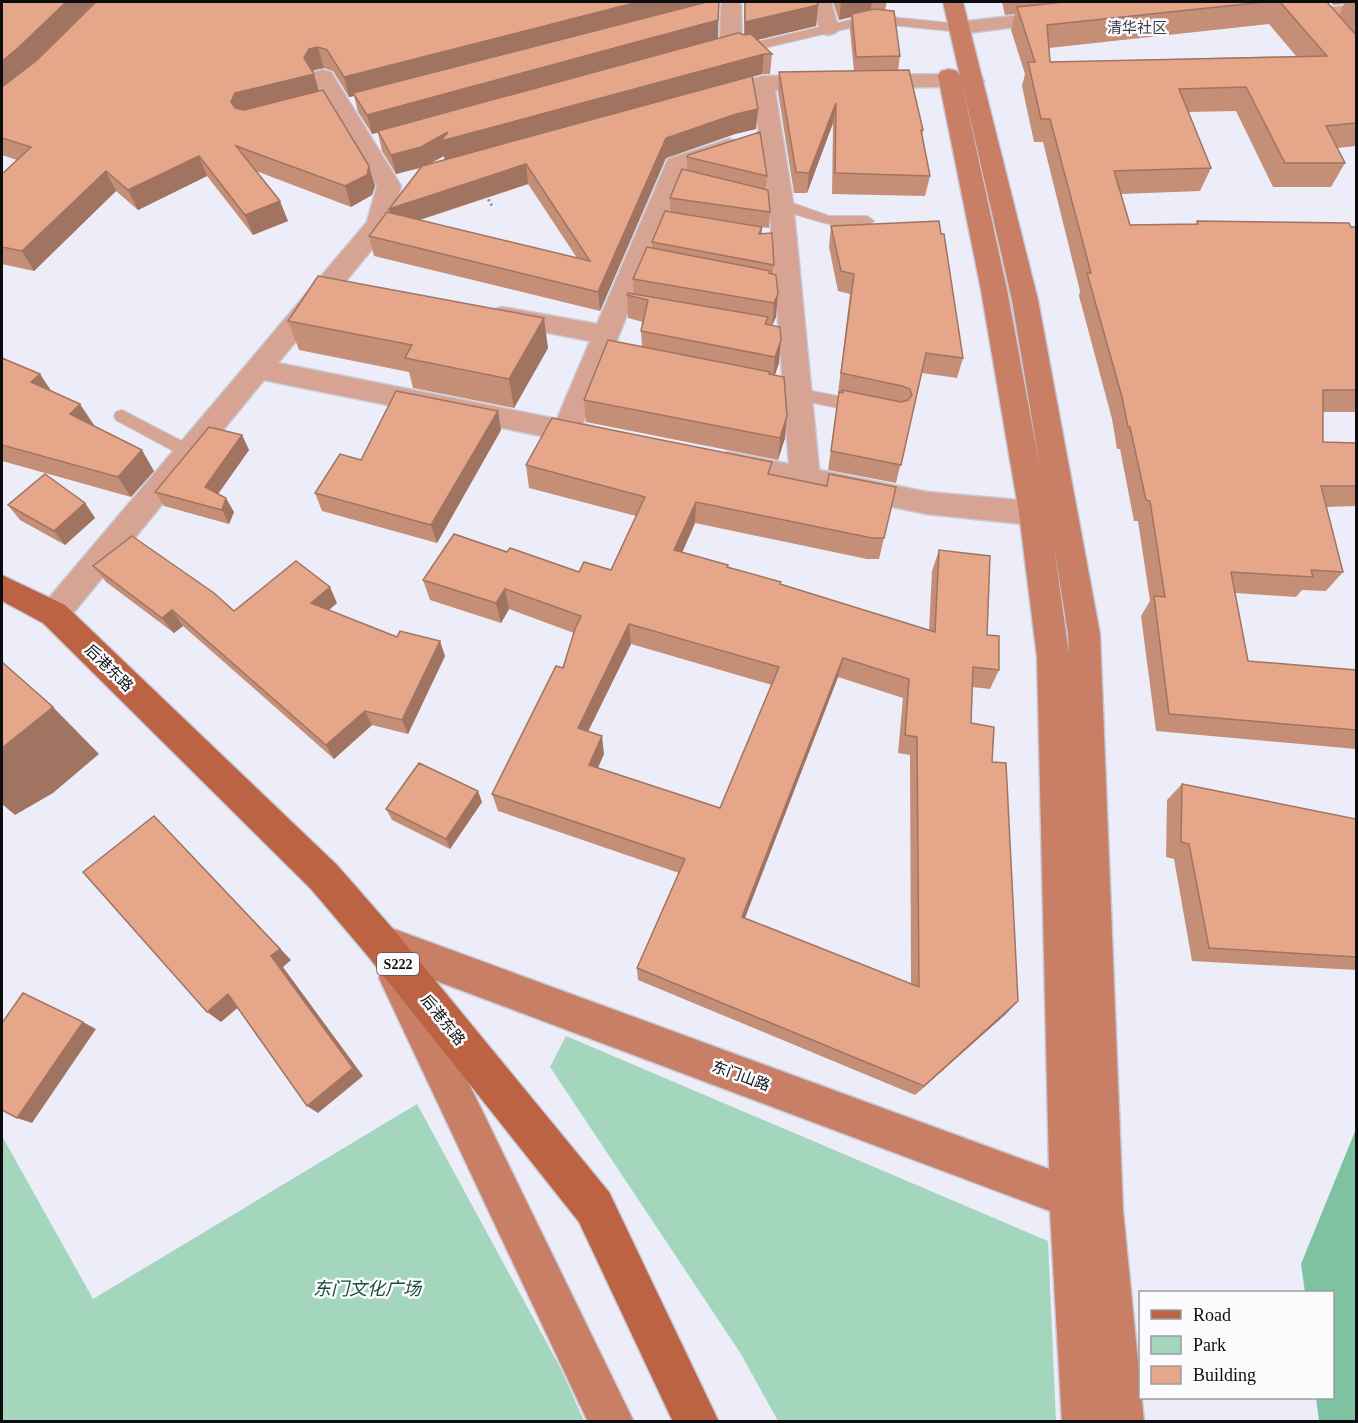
<svg xmlns="http://www.w3.org/2000/svg" width="1358" height="1423" font-family="'Times New Roman','Noto Sans SC',serif">
  <style>
    .green { fill: #a3d6bd }
    .forest { fill: #7dc2a1 }
    .lines { fill: none; stroke-linecap: round; stroke-linejoin: round }
    .lane-casing { stroke: #c8c9d4; stroke-width: 2 }
    .street-casing { stroke: #c8c9d4; stroke-width: 3 }
    .secondary-casing { stroke: #c8c9d4; stroke-width: 3 }
    .primary-casing { stroke: #c8c9d4; stroke-width: 3 }
    .path { stroke: #8a8b93; stroke-width: 3; stroke-dasharray: 2 3; stroke-linecap: butt }
    .lane { fill: #d7a493; fill-rule: evenodd }
    .street { fill: #d7a493; fill-rule: evenodd }
    .secondary { fill: #c87f66; fill-rule: evenodd }
    .primary { fill: #bc6344; fill-rule: evenodd }
    .wall { fill: #c58f77; fill-rule: evenodd }
    .shaded-wall { fill: #a07461 }
    .building { fill: #e5a68a; stroke: #a07461; stroke-width: 1.5; fill-rule: evenodd }
    .labels { text-anchor: middle; stroke-width: 5; stroke-linejoin: round; paint-order: stroke }
    .shield { fill: #fbfbfd; stroke: #545457; stroke-width: 1.5 }
    .shield-label { font-size: 14px; font-weight: bold; fill: #0c0d10 }
    .far-quarter-label { font-size: 15px; fill: #3c3d46; stroke: #fbfbfd }
    .street-label { font-size: 15px; fill: #0c0d10; stroke: #fbfbfd }
    .near-park-label { font-size: 18px; font-style: italic; fill: #184f39; stroke: #fbfbfd }
  </style>
  <rect width="100%" height="100%" fill="#ecedf9"/>
  <path class="green" d="M 566,1036 L 1048,1241 L 1056,1421 L 778,1421 L 741,1354 L 550,1067 Z
    M 417,1104 L 561,1369 L 584,1421 L 2,1421 L 2,1136 L 93,1299 Z"/>
  <path class="forest" d="M 1356,1129 L 1356,1421 L 1319,1421 L 1316,1398 L 1332,1398 L 1332,1292 L 1305,1292 L 1301,1264 Z"/>
  <g class="lines">
    <g class="lane-casing">
      <path id="lane" d="M 1356,5 L 1356,13 L 1318,16 L 1312,12 L 1318,8 Z
        M 871,15 L 960,24 L 966,28 L 960,32 L 871,23 L 743,53 L 732,48 L 738,44 L 743,45 Z
        M 770,195 L 829,216 L 867,216 L 874,221 C 858,240 786,211 765,203 L 763,200 L 765,197 Z
        M 786,386 L 863,401 L 869,403 L 871,407 L 869,411 L 863,413 L 780,396 L 778,392 L 780,388 Z
        M 122,410 L 195,448 L 197,452 L 195,456 L 189,458 L 183,456 L 116,420 L 114,416 L 116,412 Z"/>
    </g>
    <g class="street-casing">
      <path id="street" d="M 723,2 L 739,2 L 741,5 L 742,45 L 739,50 C 724,54 706,62 691,59 L 688,54 L 691,49 L 720,41 L 721,5 Z
        M 811,2 L 831,2 L 839,29 L 835,33 L 828,35 L 821,33 Z
        M 1056,11 L 1063,13 L 1066,17 L 1063,21 L 960,34 L 953,32 L 949,28 L 953,24 L 960,22 Z
        M 323,70 L 331,72 L 334,77 L 401,186 L 391,224 L 388,230 L 278,363 L 557,419 L 590,341 L 493,322 L 489,316 L 493,310 L 502,307 L 597,324 L 668,159 L 729,139 L 737,141 L 741,146 L 737,151 L 686,169 L 583,424 L 602,429 L 606,436 L 602,443 L 592,446 L 264,380 L 65,623 L 54,627 L 43,623 L 38,614 L 43,605 L 367,222 L 377,186 L 312,77 L 315,72 Z
        M 973,74 L 981,76 L 984,81 L 981,86 L 775,90 L 793,202 L 819,470 L 927,492 L 1063,504 L 1073,508 L 1078,516 L 1073,524 L 1063,528 L 927,514 L 718,471 L 714,463 L 718,455 L 728,452 L 789,464 L 769,202 L 753,92 L 711,104 L 703,102 L 700,97 L 703,92 L 763,76 Z"/>
    </g>
    <g class="secondary-casing">
      <path id="secondary" d="M 943,2 L 963,2 L 1038,300 L 1100,634 L 1123,1210 L 1144,1422 L 1062,1422 L 1050,1211 L 415,973 L 634,1422 L 588,1422 L 385,991 L 379,978 L 385,965 L 389,963 L 367,955 L 362,942 L 367,929 L 380,924 L 1049,1169 L 1037,657 L 1019,513 L 981,290 L 938,76 L 941,71 L 949,69 L 957,71 L 960,76 ZM 962,83 L 1012,300 L 1040,467 L 1007,290 ZM 1054,547 L 1068,634 L 1069,654 Z"/>
    </g>
    <g class="primary-casing">
      <path id="primary" d="M 2,575 L 65,605 L 337,865 L 393,929 L 609,1192 L 719,1422 L 673,1422 L 579,1222 L 367,955 L 311,889 L 43,623 L 2,601 Z"/>
    </g>
    <path class="path" d="M 486,195 L 492,206"/>
    <use href="#lane" class="lane"/>
    <use href="#street" class="street"/>
    <use href="#secondary" class="secondary"/>
    <use href="#primary" class="primary"/>
  </g>
  <path class="wall" d="M 2,2 L 95,2 L 35,62 L 90,9 L 718,38 L 744,35 L 744,2 L 818,5 L 816,26 L 757,40 L 772,54 L 770,74 L 762,74 L 752,77 L 756,129 L 735,134 L 666,158 L 600,311 L 374,256 L 369,236 L 390,213 L 389,209 L 421,168 L 396,174 L 382,151 L 378,133 L 372,134 L 358,112 L 354,96 L 349,97 L 333,71 L 324,68 L 314,70 L 313,73 L 319,91 L 375,186 L 372,195 L 351,207 L 256,171 L 288,221 L 253,235 L 207,176 L 138,210 L 116,191 L 34,271 L 2,264 L 2,174 L 17,160 L 2,155 ZM 444,156 L 445,160 L 429,164 ZM 528,184 L 577,258 L 420,220 Z
    M 833,2 L 887,2 L 885,10 L 900,56 L 898,71 L 923,130 L 922,136 L 930,176 L 925,196 L 832,194 L 833,123 L 807,193 L 794,193 L 778,92 L 779,72 L 854,71 L 850,30 L 851,17 L 839,20 Z
    M 1002,2 L 1327,2 L 1339,15 L 1344,4 L 1333,5 L 1331,2 L 1356,2 L 1356,146 L 1337,148 L 1345,163 L 1331,187 L 1273,187 L 1236,111 L 1188,112 L 1211,168 L 1200,191 L 1121,194 L 1130,225 L 1196,224 L 1197,221 L 1356,227 L 1356,412 L 1323,412 L 1323,442 L 1356,443 L 1356,506 L 1326,507 L 1343,572 L 1326,591 L 1302,590 L 1296,597 L 1235,593 L 1248,661 L 1356,670 L 1356,749 L 1156,731 L 1141,616 L 1150,601 L 1138,521 L 1134,521 L 1120,449 L 1117,449 L 1112,419 L 1079,296 L 1080,291 L 1043,142 L 1034,142 L 1022,86 L 1025,74 L 1011,30 L 1015,14 L 1005,15 ZM 1269,24 L 1296,56 L 1050,62 L 1049,48 Z
    M 687,157 L 767,176 L 766,189 L 770,212 L 769,228 L 762,227 L 762,234 L 774,265 L 773,274 L 776,317 L 772,325 L 779,363 L 775,375 L 785,438 L 778,460 L 586,422 L 584,400 L 642,347 L 641,331 L 643,322 L 628,318 L 627,295 L 634,294 L 633,279 L 652,248 L 652,242 L 670,212 L 670,198 L 687,170 Z
    M 831,226 L 963,358 L 957,378 L 922,373 L 896,483 L 828,470 L 839,393 L 838,393 L 850,294 L 838,291 L 829,247 Z
    M 288,321 L 548,348 L 514,408 L 413,388 L 409,372 L 299,350 Z
    M 2,358 L 40,374 L 50,391 L 93,425 L 154,471 L 131,497 L 2,461 Z
    M 498,411 L 501,430 L 437,543 L 322,511 L 315,493 L 361,460 Z
    M 242,435 L 249,450 L 218,494 L 234,512 L 229,524 L 164,506 L 155,492 Z
    M 526,465 L 771,474 L 827,486 L 829,474 L 884,538 L 879,559 L 867,559 L 695,523 L 682,553 L 781,585 L 929,630 L 932,571 L 939,550 L 987,635 L 999,670 L 990,689 L 972,687 L 971,723 L 992,762 L 1007,1013 L 915,1095 L 638,980 L 637,968 L 679,873 L 498,811 L 492,794 L 563,668 L 574,633 L 509,609 L 501,623 L 430,600 L 423,580 L 507,552 L 579,572 L 611,570 L 636,516 L 529,488 ZM 631,644 L 772,685 L 720,808 L 598,768 L 604,754 L 588,731 ZM 838,677 L 903,698 L 898,753 L 910,755 L 911,984 L 744,919 Z
    M 85,503 L 95,518 L 65,545 L 20,520 L 8,505 Z
    M 93,566 L 234,611 L 337,603 L 329,610 L 445,656 L 408,734 L 372,725 L 334,759 L 183,626 L 174,633 L 106,582 Z
    M 1182,784 L 1356,819 L 1356,970 L 1192,961 L 1174,859 L 1166,857 L 1167,800 Z
    M 482,802 L 450,849 L 392,820 L 386,809 Z"/>
  <path class="shaded-wall" d="M 66,2 L 95,2 L 28,68 L 2,90 L 2,61 Z
    M 638,2 L 716,2 L 353,93 L 354,96 L 349,97 L 344,77 Z
    M 719,2 L 718,39 L 372,134 L 367,115 Z
    M 841,2 L 872,2 L 870,13 L 852,14 L 851,17 L 839,20 Z
    M 818,5 L 816,26 L 744,43 L 745,22 Z
    M 318,47 L 324,68 L 314,70 L 312,75 L 314,74 L 320,95 L 238,122 L 231,102 L 235,93 L 304,58 L 309,49 Z
    M 764,54 L 762,74 L 445,161 L 444,156 L 425,166 L 396,174 L 391,155 L 448,132 Z
    M 836,103 L 833,123 L 807,193 L 809,173 Z
    M 758,109 L 756,129 L 735,134 L 666,158 L 600,311 L 598,292 L 666,138 L 736,114 Z
    M 199,156 L 207,176 L 138,210 L 128,190 Z
    M 526,164 L 528,184 L 394,228 L 389,209 Z
    M 369,166 L 375,186 L 372,195 L 351,207 L 345,186 Z
    M 106,171 L 116,191 L 34,271 L 22,251 Z
    M 280,201 L 288,221 L 253,235 L 245,215 Z
    M 778,294 L 776,317 L 772,326 L 774,303 Z
    M 544,318 L 548,348 L 514,408 L 509,379 Z
    M 781,340 L 779,363 L 773,380 L 775,357 Z
    M 40,374 L 54,395 L 31,382 Z
    M 80,404 L 94,425 L 83,434 L 70,414 Z
    M 498,411 L 501,430 L 437,543 L 431,525 Z
    M 787,416 L 785,438 L 778,460 L 780,438 Z
    M 242,435 L 249,450 L 213,501 L 205,487 Z
    M 142,450 L 154,471 L 131,497 L 118,477 Z
    M 226,498 L 234,512 L 229,524 L 222,510 Z
    M 696,502 L 695,523 L 674,571 L 674,550 Z
    M 85,503 L 95,518 L 65,545 L 54,531 Z
    M 330,587 L 337,603 L 319,618 L 311,603 Z
    M 505,589 L 509,609 L 501,623 L 496,603 Z
    M 172,610 L 183,626 L 174,633 L 162,618 Z
    M 629,624 L 631,644 L 581,746 L 578,728 Z
    M 440,641 L 445,656 L 408,734 L 402,720 Z
    M 843,658 L 838,677 L 740,931 L 742,917 Z
    M 53,707 L 99,754 L 53,793 L 15,815 L 2,804 L 2,748 Z
    M 365,711 L 372,725 L 334,759 L 326,745 Z
    M 602,736 L 604,754 L 591,782 L 589,765 Z
    M 478,791 L 482,802 L 450,849 L 446,839 Z
    M 154,816 L 291,960 L 283,967 L 363,1076 L 318,1113 L 307,1106 Z
    M 228,994 L 241,1005 L 221,1022 L 207,1012 Z
    M 1018,1001 L 1007,1013 L 915,1095 L 924,1086 Z
    M 83,1022 L 96,1029 L 32,1123 L 17,1118 Z"/>
  <path class="building" d="M 2,2 L 66,2 L 18,48 L 2,61 Z
    M 96,2 L 638,2 L 344,77 L 327,50 L 318,47 L 309,49 L 304,58 L 314,74 L 235,93 L 231,102 L 235,108 L 244,110 L 323,90 L 369,166 L 367,175 L 345,186 L 236,146 L 280,201 L 245,215 L 199,156 L 128,190 L 106,171 L 22,251 L 2,247 L 2,174 L 31,147 L 2,138 L 2,87 L 36,61 Z
    M 707,2 L 719,2 L 718,20 L 367,115 L 353,93 Z
    M 745,2 L 817,2 L 818,5 L 745,22 Z
    M 1064,2 L 1265,2 L 1047,25 L 1050,62 L 1327,56 L 1280,2 L 1327,2 L 1356,35 L 1356,123 L 1326,126 L 1345,163 L 1285,163 L 1246,87 L 1179,89 L 1211,168 L 1114,171 L 1130,225 L 1198,224 L 1197,221 L 1349,223 L 1351,227 L 1356,227 L 1356,390 L 1323,390 L 1323,442 L 1356,443 L 1356,486 L 1321,486 L 1343,572 L 1311,570 L 1313,577 L 1231,572 L 1248,661 L 1356,670 L 1356,730 L 1169,714 L 1154,596 L 1165,597 L 1150,501 L 1146,500 L 1130,427 L 1128,427 L 1122,397 L 1087,273 L 1091,273 L 1050,119 L 1041,119 L 1028,62 L 1035,62 L 1017,7 Z
    M 874,9 L 894,11 L 900,56 L 856,57 L 852,14 Z
    M 738,33 L 745,35 L 751,34 L 772,54 L 764,54 L 441,141 L 448,132 L 421,147 L 391,155 L 378,131 Z
    M 909,70 L 923,130 L 921,130 L 930,176 L 835,173 L 836,103 L 809,173 L 796,172 L 779,72 Z
    M 752,76 L 758,109 L 736,114 L 666,138 L 598,292 L 369,236 L 387,212 L 590,261 L 526,164 L 389,209 L 422,166 Z
    M 760,132 L 767,176 L 687,157 L 688,155 Z
    M 682,169 L 768,190 L 770,212 L 670,198 Z
    M 665,211 L 762,227 L 759,234 L 772,233 L 774,265 L 652,242 Z
    M 939,221 L 941,234 L 944,234 L 963,358 L 926,353 L 901,465 L 831,451 L 839,392 L 843,393 L 842,390 L 901,402 L 908,400 L 912,395 L 910,389 L 902,386 L 841,373 L 854,274 L 841,271 L 831,226 Z
    M 647,247 L 770,271 L 769,273 L 776,275 L 778,294 L 774,303 L 633,279 Z
    M 318,276 L 544,318 L 509,379 L 405,358 L 412,345 L 288,321 Z
    M 628,293 L 768,317 L 765,324 L 780,327 L 781,340 L 775,357 L 641,331 L 648,300 L 627,295 Z
    M 608,340 L 770,372 L 769,374 L 784,377 L 787,416 L 780,438 L 584,400 Z
    M 2,358 L 40,374 L 31,382 L 80,404 L 70,414 L 142,450 L 118,477 L 2,445 Z
    M 396,391 L 498,411 L 431,525 L 315,493 L 340,454 L 361,460 Z
    M 552,418 L 772,462 L 768,474 L 827,486 L 829,474 L 896,487 L 884,538 L 872,538 L 696,502 L 674,550 L 728,565 L 727,567 L 781,582 L 780,584 L 935,632 L 939,550 L 990,556 L 987,635 L 999,636 L 999,670 L 973,667 L 971,723 L 994,727 L 992,762 L 1006,763 L 1018,1001 L 924,1086 L 637,968 L 685,859 L 492,794 L 556,666 L 563,668 L 575,629 L 581,616 L 505,589 L 496,603 L 423,580 L 454,534 L 507,552 L 510,548 L 579,572 L 584,562 L 611,570 L 645,497 L 526,465 ZM 629,624 L 779,667 L 720,808 L 589,765 L 602,736 L 578,728 ZM 843,658 L 909,679 L 905,735 L 917,737 L 919,987 L 742,917 Z
    M 209,427 L 242,435 L 205,487 L 226,498 L 222,510 L 155,492 Z
    M 45,474 L 85,503 L 54,531 L 8,505 Z
    M 132,536 L 214,593 L 234,611 L 296,561 L 330,587 L 311,603 L 397,637 L 400,631 L 440,641 L 402,720 L 365,711 L 326,745 L 172,610 L 162,618 L 93,566 Z
    M 2,662 L 53,707 L 2,748 Z
    M 419,763 L 478,791 L 446,839 L 386,809 Z
    M 1182,784 L 1356,819 L 1356,957 L 1209,948 L 1189,844 L 1181,842 Z
    M 154,816 L 280,949 L 271,956 L 353,1068 L 307,1106 L 228,994 L 207,1012 L 83,872 Z
    M 23,993 L 83,1022 L 17,1118 L 2,1110 L 2,1023 Z"/>
  <g class="labels">
    <rect class="shield" x="377" y="953" width="42" height="22" rx="4.5"/>
    <g class="shield-label">
      <text x="398" y="969">S222</text>
    </g>
    <g class="far-quarter-label">
      <text x="1137" y="33">清华社区</text>
    </g>
    <g class="street-label">
      <text transform="translate(109 668) rotate(44)" y="5">后港东路</text>
      <text transform="translate(443 1020) rotate(51)" y="5">后港东路</text>
      <text transform="translate(741 1076) rotate(20)" y="5">东门山路</text>
    </g>
    <g class="near-park-label">
      <text x="367" y="1295">东门文化广场</text>
    </g>
  </g>
  <rect width="1358" height="1423" fill="none" stroke="#0c0d10" stroke-width="6"/>
  <rect x="1139" y="1291" width="195" height="108" fill="#fbfbfd" stroke="#9b9c9e" stroke-width="1.5"/>
  <rect x="1151" y="1310" width="30" height="9" fill="#bc6344" stroke="#9b9c9e" stroke-width="1.5"/>
  <text x="1193" y="1321" font-size="18" fill="#0c0d10">Road</text>
  <rect x="1151" y="1336" width="30" height="18" fill="#a3d6bd" stroke="#9b9c9e" stroke-width="1.5"/>
  <text x="1193" y="1351" font-size="18" fill="#0c0d10">Park</text>
  <rect x="1151" y="1366" width="30" height="18" fill="#e5a68a" stroke="#9b9c9e" stroke-width="1.5"/>
  <text x="1193" y="1381" font-size="18" fill="#0c0d10">Building</text>
</svg>
